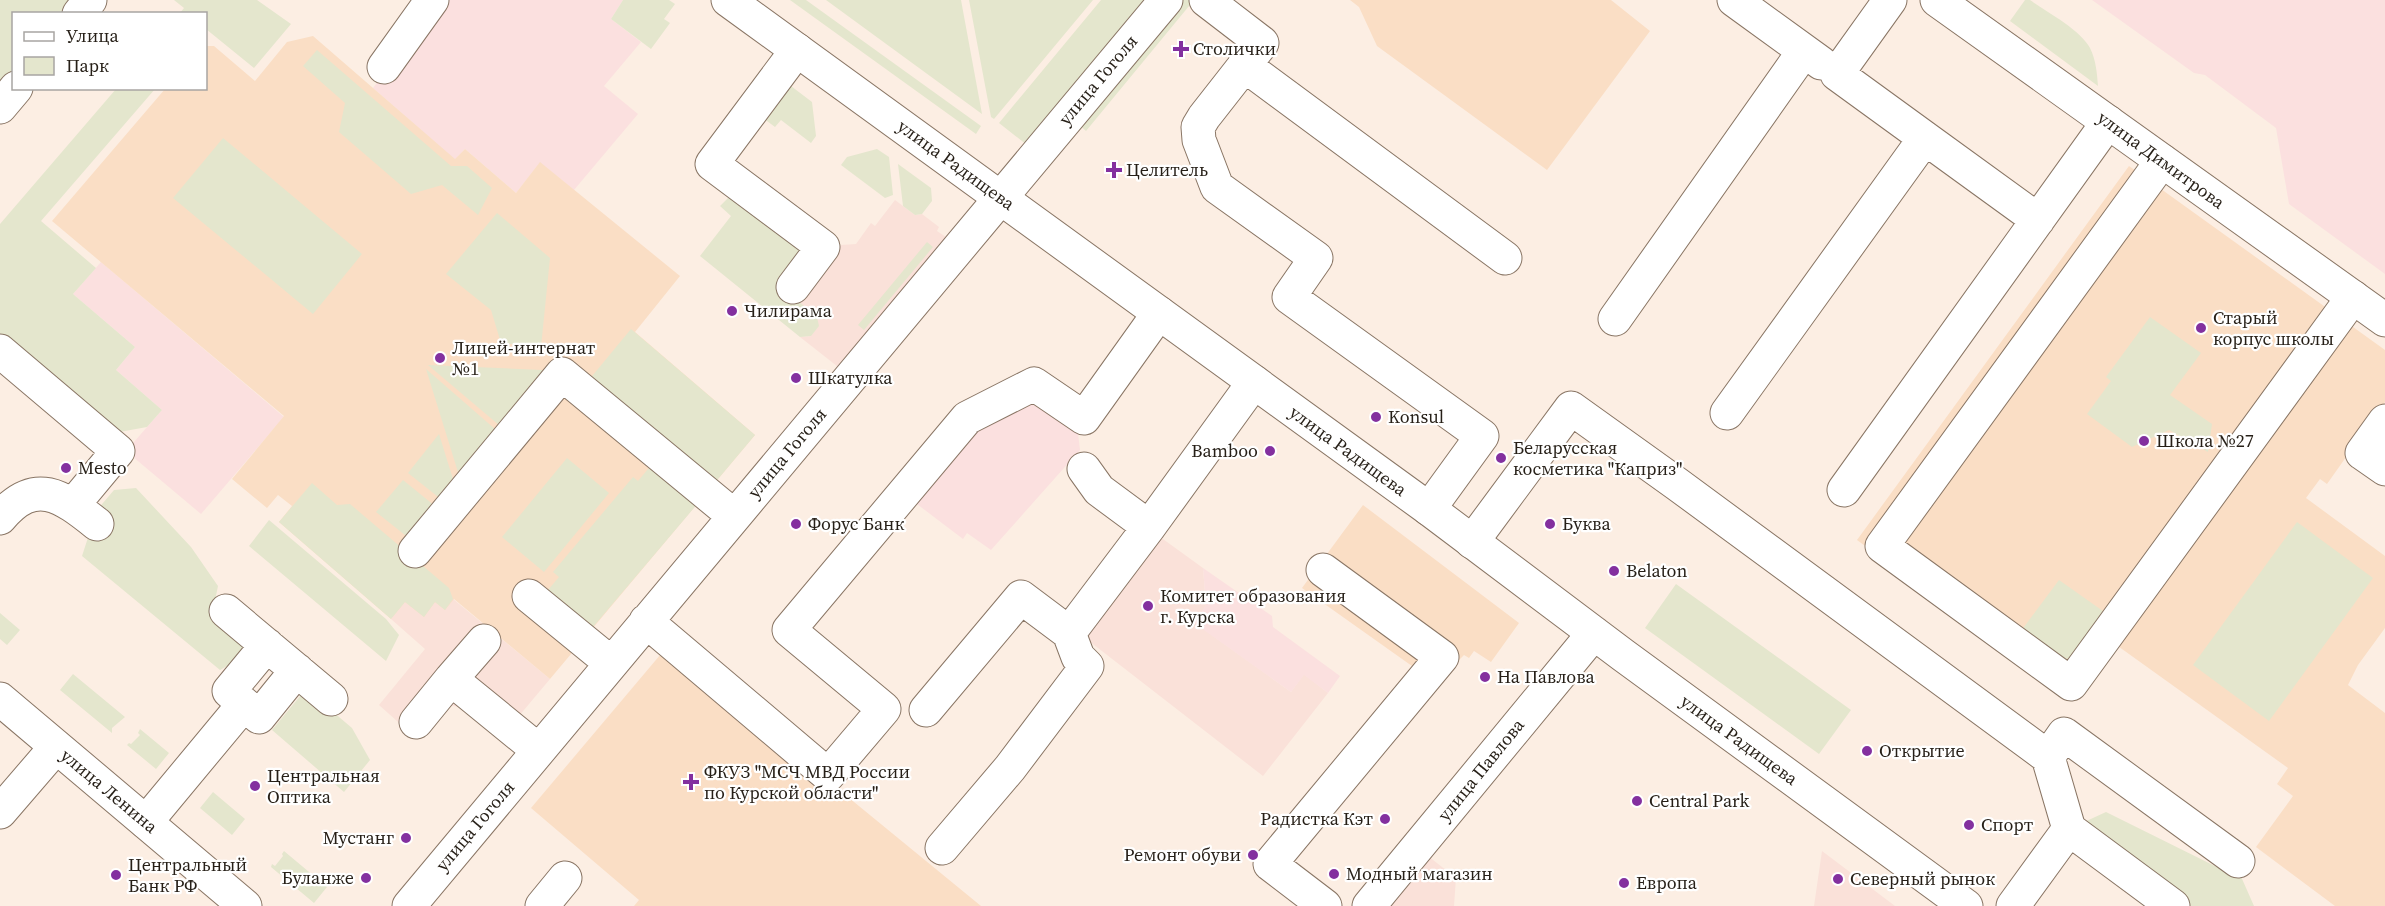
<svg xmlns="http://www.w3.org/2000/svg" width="2385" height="906" font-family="'Source Serif 4',serif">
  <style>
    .commercial { fill: #fae1d9 }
    .industrial { fill: #fbe0df }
    .built { fill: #fadec5 }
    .green { fill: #e4e6cd }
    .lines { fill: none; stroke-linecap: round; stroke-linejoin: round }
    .minor-casing { stroke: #897564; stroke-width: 35 }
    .major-casing { stroke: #897564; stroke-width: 35 }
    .minor { stroke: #fff; stroke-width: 33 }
    .major { stroke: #fff; stroke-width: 33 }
    .poi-dot { fill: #83309f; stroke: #fff; stroke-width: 2 }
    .labels { text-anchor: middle; stroke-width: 4.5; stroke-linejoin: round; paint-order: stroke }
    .poi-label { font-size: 18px; fill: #261f17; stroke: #fff; text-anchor: start }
    .street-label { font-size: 18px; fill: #261f17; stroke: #fff }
  </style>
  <rect width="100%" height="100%" fill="#fceee3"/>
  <path class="commercial" d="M 895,200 L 915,215 L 922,214 L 939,227 L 937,231 L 949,239 L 842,370 L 800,337 L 811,336 L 797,300 L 841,245 L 856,244 L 871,223 L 875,226 Z
    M 1156,534 L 1203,568 L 1206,605 L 1195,623 L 1291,692 L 1304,674 L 1328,693 L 1263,776 L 1080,634 Z
    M 453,599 L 550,679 L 503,735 L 471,708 L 444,705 L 416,738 L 379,705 L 425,649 L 391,619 L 405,601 L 436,602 Z
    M 1822,851 L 1895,906 L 1814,906 Z
    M 1428,856 L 1456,878 L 1454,906 L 1387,906 Z"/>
  <path class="industrial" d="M 438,0 L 623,0 L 611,19 L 641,42 L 604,86 L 638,114 L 574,190 L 540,163 L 516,193 L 465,149 L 455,160 L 373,88 Z
    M 2092,0 L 2385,0 L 2385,274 L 2289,204 L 2276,128 L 2205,75 L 2194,73 Z
    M 101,262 L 284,417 L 201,514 L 126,451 L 162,410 L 116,370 L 135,347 L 73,294 Z
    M 1034,396 L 1077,425 L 1080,450 L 991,550 L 967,533 L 963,539 L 909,498 L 974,425 Z
    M 1203,568 L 1272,616 L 1273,627 L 1340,676 L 1328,693 L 1304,675 L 1291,692 L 1194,623 L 1206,605 Z"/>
  <path class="built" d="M 1350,0 L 1611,0 L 1650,31 L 1547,170 L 1377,46 L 1359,7 Z
    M 313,36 L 455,159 L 465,149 L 516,193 L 540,162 L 680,276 L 635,332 L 755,435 L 550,679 L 454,599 L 445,610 L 435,602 L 424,617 L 405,602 L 391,619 L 279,522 L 292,506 L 278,495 L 267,508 L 232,479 L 284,416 L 52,221 L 165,89 L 206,88 L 206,46 L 214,46 L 255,81 L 287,42 Z
    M 2129,166 L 2385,350 L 2385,402 L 2327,484 L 2320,479 L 2306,498 L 2385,556 L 2385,628 L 2358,665 L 2348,685 L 2385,713 L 2385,906 L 2335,906 L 2256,847 L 2293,796 L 2277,784 L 2288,768 L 2115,644 L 2074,699 L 1857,540 Z
    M 1363,505 L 1519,623 L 1491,662 L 1474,651 L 1469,658 L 1464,655 L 1459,660 L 1440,647 L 1419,671 L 1302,588 Z
    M 666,648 L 981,906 L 634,906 L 639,900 L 531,808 Z"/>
  <path class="green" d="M 0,0 L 78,0 L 67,13 L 14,14 L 13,79 L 0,96 Z
    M 174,0 L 257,0 L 291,24 L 254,68 L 206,29 L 206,14 L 180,13 L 184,8 Z
    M 623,0 L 669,0 L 675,4 L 664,19 L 670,23 L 651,49 L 611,19 Z
    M 790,0 L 806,0 L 981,126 L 976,134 Z
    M 826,0 L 961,0 L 982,114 Z
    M 969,0 L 1093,0 L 994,119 L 991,117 Z
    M 1101,0 L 1149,0 L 1027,145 L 999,123 Z
    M 1178,0 L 1194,0 L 1086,131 L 1077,123 Z
    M 2025,0 L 2030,0 C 2047,12 2081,30 2090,48 C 2096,60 2097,73 2098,86 L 2010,21 Z
    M 317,50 L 451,166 L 467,166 L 492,188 L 478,215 L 442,185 L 411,194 L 339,132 L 345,103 L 303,66 Z
    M 787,83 L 812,102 L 816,136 L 811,143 L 781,120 L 775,127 L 763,118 Z
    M 116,89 L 155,89 L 41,221 L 96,268 L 73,294 L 135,347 L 116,370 L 162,410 L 147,427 L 114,433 L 0,336 L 0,224 Z
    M 223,138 L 362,254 L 313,314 L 173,198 Z
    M 877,149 L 889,157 L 893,195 L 885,198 L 841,165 L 847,157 Z
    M 898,164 L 931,188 L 932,201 L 922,214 L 915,215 L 903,206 Z
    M 732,194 L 801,246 L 798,258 L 778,284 L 817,317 L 819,326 L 811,336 L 800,337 L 700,256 L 731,216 L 720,206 Z
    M 497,213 L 550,258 L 541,347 L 501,343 L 491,310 L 446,274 Z
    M 927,242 L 933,247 L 864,330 L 858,325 Z
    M 2150,317 L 2201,353 L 2170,395 L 2212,424 L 2208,452 L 2169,430 L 2132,447 L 2087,414 L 2111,381 L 2106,377 Z
    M 631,329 L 755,435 L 713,485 L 588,381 Z
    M 428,365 L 542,370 L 551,377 L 506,431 Z
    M 426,369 L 503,436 L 462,485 Z
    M 439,434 L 457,492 L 447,504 L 408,473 Z
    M 567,458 L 609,493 L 544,572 L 502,537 Z
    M 653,463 L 699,502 L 587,634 L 542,597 L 559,577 L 553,572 L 633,477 L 638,481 Z
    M 403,480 L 441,511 L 415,543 L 376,512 Z
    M 312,483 L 337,505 L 350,504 L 449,588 L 453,599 L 445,610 L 435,602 L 424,617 L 405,602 L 391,619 L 279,522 Z
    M 136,488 L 191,547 L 218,586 L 213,610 L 247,639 L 239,659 L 220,670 L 82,556 L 97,510 L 114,490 Z
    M 269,520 L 386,619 L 399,635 L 386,661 L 249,546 Z
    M 2297,522 L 2373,578 L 2269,721 L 2193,665 Z
    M 2059,580 L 2110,616 L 2076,657 L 2065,659 L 2018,635 Z
    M 1676,584 L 1851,710 L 1819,754 L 1645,628 Z
    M 0,613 L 20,630 L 7,645 L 0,639 Z
    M 73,674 L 125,717 L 112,728 L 112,733 L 60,690 Z
    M 306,689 L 352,728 L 370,760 L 344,792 L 272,730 Z
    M 140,729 L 169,753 L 156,769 L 127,745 L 129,743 L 131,744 L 140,735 L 138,733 Z
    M 213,792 L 245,819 L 232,835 L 200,808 Z
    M 2106,812 L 2235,876 L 2239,872 L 2254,906 L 2173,906 L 2069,829 Z
    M 284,851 L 327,887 L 314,903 L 271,867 L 272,864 L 275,866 L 283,856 L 282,854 Z"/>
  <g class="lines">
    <g class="minor-casing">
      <path id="minor" d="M 1206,0 L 1262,43 L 1204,117 L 1198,127 L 1199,140 L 1217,187 L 1316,258 L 1289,297 L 1482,436 L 1429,509
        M 1734,0 L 1821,63
        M 79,14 L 90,0
        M 1244,65 L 1505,258
        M 384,67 L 432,0
        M 0,107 L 16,88
        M 1925,138 L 2038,220
        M 2162,161 L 1882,546 L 2071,684 L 2353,297
        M 793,287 L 823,247 L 712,164 L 797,50
        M 1615,319 L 1804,51
        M 0,351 L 118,451 L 73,505
        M 1727,413 L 1925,138 L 1837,74 L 1890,0
        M 2385,421 L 2362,453 L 2385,469
        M 1084,469 L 1099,490 L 1149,527
        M 1844,490 L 2108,122
        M 0,518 C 35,476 62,496 97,524
        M 1472,542 L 1571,408 L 1677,484 L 2048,757 L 2069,829
        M 415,551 L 562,374 L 734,516
        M 1323,570 L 1442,657 L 1270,864 L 1325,906
        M 529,596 L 611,663
        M 226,611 L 331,699
        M 646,621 L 828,775 L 884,709 L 789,630 L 967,418 L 1034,384 L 1084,418 L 1159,313
        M 484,641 L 451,679 L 538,750
        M 267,645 L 229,691 L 259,717 L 297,670
        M 926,710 L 1021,597 L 1069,633
        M 416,722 L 451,679
        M 2048,757 L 2064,734 L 2238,861
        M 0,812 L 56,747
        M 146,822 L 244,704
        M 942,848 L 1010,768 L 1087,666 L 1078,657 L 1069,633 L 1149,527 L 1254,382
        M 409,906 L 1166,0
        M 542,906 L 565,878
        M 2013,906 L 2069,829 L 2173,906"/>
    </g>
    <g class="major-casing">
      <path id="major" d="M 728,0 L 1429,509 L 1623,655 L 1966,906
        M 1937,0 L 2385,320
        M 0,699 L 245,906
        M 1369,906 L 1594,633"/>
    </g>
    <use href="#minor" class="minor"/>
    <use href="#major" class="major"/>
  </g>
  <g class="poi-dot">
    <path d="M1178 40h6v6h6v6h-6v6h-6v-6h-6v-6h6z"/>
    <path d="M1111 161h6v6h6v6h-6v6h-6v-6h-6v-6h6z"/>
    <circle cx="732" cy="311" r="6"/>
    <circle cx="2201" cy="328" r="6"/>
    <circle cx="440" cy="358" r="6"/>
    <circle cx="796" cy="378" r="6"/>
    <circle cx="1376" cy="417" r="6"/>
    <circle cx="2144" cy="441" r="6"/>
    <circle cx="1270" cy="451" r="6"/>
    <circle cx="1501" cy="458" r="6"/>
    <circle cx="66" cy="468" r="6"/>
    <circle cx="796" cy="524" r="6"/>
    <circle cx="1550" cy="524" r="6"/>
    <circle cx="1614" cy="571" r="6"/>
    <circle cx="1148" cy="606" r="6"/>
    <circle cx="1485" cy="677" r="6"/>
    <circle cx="1867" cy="751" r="6"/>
    <path d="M688 773h6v6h6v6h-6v6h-6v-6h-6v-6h6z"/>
    <circle cx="255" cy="786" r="6"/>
    <circle cx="1637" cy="801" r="6"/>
    <circle cx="1385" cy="819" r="6"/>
    <circle cx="1969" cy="825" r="6"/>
    <circle cx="406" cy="838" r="6"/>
    <circle cx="1253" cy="855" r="6"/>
    <circle cx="1334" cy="874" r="6"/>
    <circle cx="116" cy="875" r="6"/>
    <circle cx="366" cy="878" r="6"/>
    <circle cx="1838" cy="879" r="6"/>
    <circle cx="1624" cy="883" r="6"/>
  </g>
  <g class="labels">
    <g class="poi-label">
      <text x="1193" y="55">Столички</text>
      <text x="1126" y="176">Целитель</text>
      <text x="744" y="317">Чилирама</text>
      <text x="2213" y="324">Старый<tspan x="2213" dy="21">корпус школы</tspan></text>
      <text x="452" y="354">Лицей-интернат<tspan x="452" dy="21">№1</tspan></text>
      <text x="808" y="384">Шкатулка</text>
      <text x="1388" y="423">Konsul</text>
      <text x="2156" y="447">Школа №27</text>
      <text x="1513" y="454">Беларусская<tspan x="1513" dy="21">косметика "Каприз"</tspan></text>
      <text x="1258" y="457" text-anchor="end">Bamboo</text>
      <text x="78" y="474">Mesto</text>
      <text x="808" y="530">Форус Банк</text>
      <text x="1562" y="530">Буква</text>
      <text x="1626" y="577">Belaton</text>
      <text x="1160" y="602">Комитет образования<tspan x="1160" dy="21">г. Курска</tspan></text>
      <text x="1497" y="683">На Павлова</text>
      <text x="1879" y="757">Открытие</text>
      <text x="704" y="778">ФКУЗ "МСЧ МВД России<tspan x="704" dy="21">по Курской области"</tspan></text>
      <text x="267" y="782">Центральная<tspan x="267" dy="21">Оптика</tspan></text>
      <text x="1649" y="807">Central Park</text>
      <text x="1373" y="825" text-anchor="end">Радистка Кэт</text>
      <text x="1981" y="831">Спорт</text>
      <text x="394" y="844" text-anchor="end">Мустанг</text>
      <text x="1241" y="861" text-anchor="end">Ремонт обуви</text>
      <text x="128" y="871">Центральный<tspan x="128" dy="21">Банк РФ</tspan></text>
      <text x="1346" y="880">Модный магазин</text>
      <text x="354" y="884" text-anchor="end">Буланже</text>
      <text x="1850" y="885">Северный рынок</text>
      <text x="1636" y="889">Европа</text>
    </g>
    <g class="street-label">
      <text transform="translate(1098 80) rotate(-50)" y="6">улица Гоголя</text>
      <text transform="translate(2161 160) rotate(36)" y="6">улица Димитрова</text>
      <text transform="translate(956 165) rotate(36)" y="6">улица Радищева</text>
      <text transform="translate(1348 451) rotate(36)" y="6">улица Радищева</text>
      <text transform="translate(787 453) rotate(-50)" y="6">улица Гоголя</text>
      <text transform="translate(1739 740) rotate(36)" y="6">улица Радищева</text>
      <text transform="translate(1481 770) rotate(-51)" y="6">улица Павлова</text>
      <text transform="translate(109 791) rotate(40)" y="6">улица Ленина</text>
      <text transform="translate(475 826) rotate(-50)" y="6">улица Гоголя</text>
    </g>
  </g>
  <rect x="12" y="12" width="195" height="78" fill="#ffffff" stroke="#a8a5a2" stroke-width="1.5"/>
  <rect x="24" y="32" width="30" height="9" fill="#ffffff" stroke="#a8a5a2" stroke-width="1.5"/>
  <text x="66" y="42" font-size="18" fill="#261f17">Улица</text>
  <rect x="24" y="57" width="30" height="18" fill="#e4e6cd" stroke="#a8a5a2" stroke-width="1.5"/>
  <text x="66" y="72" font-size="18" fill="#261f17">Парк</text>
</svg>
